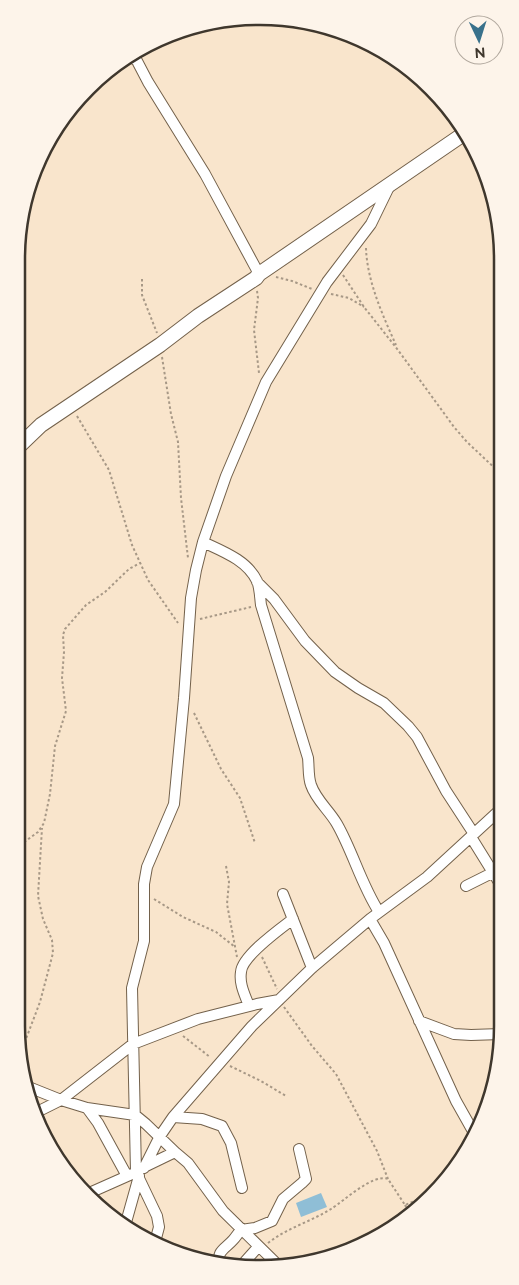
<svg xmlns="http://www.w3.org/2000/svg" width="519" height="1285" font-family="Raleway,sans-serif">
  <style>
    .building { fill: #8fbed6 }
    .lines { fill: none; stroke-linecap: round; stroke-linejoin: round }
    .street-casing { stroke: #73614b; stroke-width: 12 }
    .secondary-casing { stroke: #73614b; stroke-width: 16 }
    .path { stroke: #a79886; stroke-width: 2; stroke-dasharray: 2.5 2.5; stroke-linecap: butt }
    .street { stroke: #fff; stroke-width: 10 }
    .secondary { stroke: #fff; stroke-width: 14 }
    .rim { fill: none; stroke: #3f372d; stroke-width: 2.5 }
  </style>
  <rect width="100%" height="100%" fill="#f9e5cc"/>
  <path class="building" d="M 321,1193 L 327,1207 L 301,1217 L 296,1203 Z"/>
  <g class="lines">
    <g class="street-casing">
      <path id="street" d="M 132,57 L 137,61 L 148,82 L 205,174 L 259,274
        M 203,542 C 222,551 247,560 257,581 C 260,588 260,598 261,605 L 308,758 C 309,767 308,777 311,785 C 316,800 329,810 337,824 C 353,852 361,884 379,912
        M 257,582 L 274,599 L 305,641 L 335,672 L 358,688 L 384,703 L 408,726 L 417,737 L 446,791 L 474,834
        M 471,837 L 502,887
        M 466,886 L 494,872
        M 283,894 L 312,968
        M 370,919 L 384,943 L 456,1101 L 474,1133
        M 249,1006 C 245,995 239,984 241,972 C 242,956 280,929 293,919
        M 419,1021 L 454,1034 L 471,1035 L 501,1034
        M 26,1086 L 61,1100 L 87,1108 L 98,1123 L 127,1176
        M 87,1108 L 135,1115 L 146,1124 L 175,1152 L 188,1163 L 223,1211 L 278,1265
        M 35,1113 L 61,1100 L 133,1044 L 198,1019 L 257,1004 L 279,1000
        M 173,1117 L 202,1119 L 222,1126 L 231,1143 L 242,1188
        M 144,1167 L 175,1152
        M 144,1168 L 160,1136 L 173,1117 L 252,1026 L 312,968 L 370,919 L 427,877 L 502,808
        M 87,1194 L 132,1174
        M 125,1226 L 139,1176
        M 155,1242 L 159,1227 L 157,1216 L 136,1172 L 132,988 L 144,941 L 144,884 L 147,867 L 174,804 L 184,698 L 191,598 L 196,570 L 203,542 L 226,476 L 266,382 L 327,282 L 371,224 L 389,187
        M 220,1264 C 216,1251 225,1249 233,1240 C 236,1237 238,1233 241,1230 L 255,1228 L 272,1221 L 283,1199 L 302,1183 L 306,1179 L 299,1149
        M 241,1266 L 258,1247"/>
    </g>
    <g class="secondary-casing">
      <path id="secondary" d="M 16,449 L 41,425 L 160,345 L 198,316 L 256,278 L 259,274 L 465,133"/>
    </g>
    <path class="path" d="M 366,248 C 367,281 383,316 396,345
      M 343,275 L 364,307 L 398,350 L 454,427 L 467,442 L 501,474
      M 276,277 L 292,281 L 312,289
      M 142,279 L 142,295 L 157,333
      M 257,291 L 258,298 L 254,330 L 259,373
      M 331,294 L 349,298 L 364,307
      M 162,357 L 171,414 L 178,442 L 181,498 L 188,558
      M 77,416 L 109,470 L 132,545 L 148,580 L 178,623
      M 200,619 L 251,607
      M 194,713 L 221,769 L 240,798 L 255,843
      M 16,848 L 38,832 L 44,823 L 50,794 L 55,746 L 66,711 L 62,678 L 64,652 L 63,635 L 65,629 L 86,605 L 105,592 L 129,569 L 140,563
      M 226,866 L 229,882 L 227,904 L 237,957
      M 154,899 L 183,917 L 216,932 L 235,947
      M 262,957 L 277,989
      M 284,1007 L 312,1046 L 336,1074 L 377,1151 L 388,1179
      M 183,1036 L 210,1057
      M 21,1052 L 40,1002 L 53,953 L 52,940 L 43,919 L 38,896 L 42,828
      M 230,1066 L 261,1081 L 286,1096
      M 405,1205 L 409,1212
      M 268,1243 C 287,1228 310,1222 331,1209 C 344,1201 373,1173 388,1179 L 405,1205 L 428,1195"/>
    <use href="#street" class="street"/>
    <use href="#secondary" class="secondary"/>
  </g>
  <path d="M0 0H519V1285H0ZM259 25H260A234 234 0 0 1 494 259V1026A234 234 0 0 1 260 1260H259A234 234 0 0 1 25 1026V259A234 234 0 0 1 259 25Z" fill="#fdf4ea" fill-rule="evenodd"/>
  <path class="rim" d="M259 25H260A234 234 0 0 1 494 259V1026A234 234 0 0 1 260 1260H259A234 234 0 0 1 25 1026V259A234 234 0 0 1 259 25Z"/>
  <g transform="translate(479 40) rotate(176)"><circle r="24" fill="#fdf4ea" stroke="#b1a89e"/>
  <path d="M0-4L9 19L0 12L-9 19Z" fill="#39718b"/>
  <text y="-8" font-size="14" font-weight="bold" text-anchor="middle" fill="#3f372d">N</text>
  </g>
</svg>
